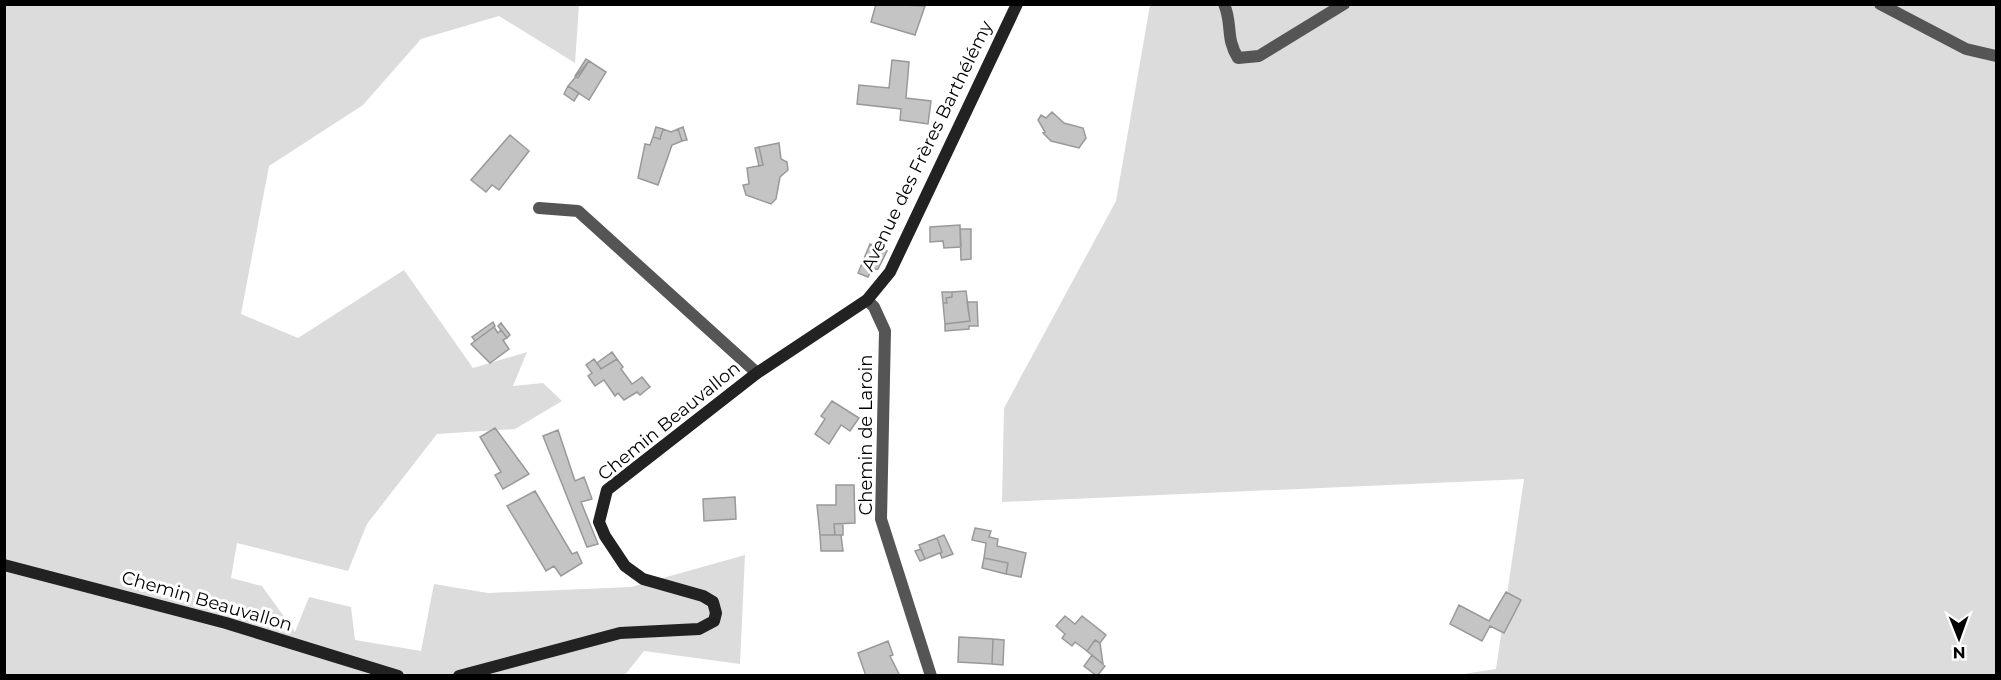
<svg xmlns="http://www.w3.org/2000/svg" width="2001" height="680" font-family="Montserrat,sans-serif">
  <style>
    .green { fill: #dcdcdc }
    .building { fill: #c4c4c4; stroke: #999; stroke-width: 1.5 }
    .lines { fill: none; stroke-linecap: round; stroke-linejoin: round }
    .street { stroke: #555; stroke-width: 12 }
    .secondary { stroke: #222; stroke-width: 12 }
    .labels { text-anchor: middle; stroke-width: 6; stroke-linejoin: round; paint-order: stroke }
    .street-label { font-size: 18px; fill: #000; stroke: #fff }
  </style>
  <rect width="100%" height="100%" fill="#fff"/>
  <path class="green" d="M 4,5 L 579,5 L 575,63 L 499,16 L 421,39 L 363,105 L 269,166 L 241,314 L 298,338 L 404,270 L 473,368 L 527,352 L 513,386 L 543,383 L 562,401 L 515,429 L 437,434 L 367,524 L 348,571 L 237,543 L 231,578 L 262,586 L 295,632 L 309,597 L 351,607 L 355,640 L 421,651 L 434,584 L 488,593 L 631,587 L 745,555 L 740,664 L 644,651 L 624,676 L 5,675 Z
    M 1150,5 L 1996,5 L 1996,675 L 1457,675 L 1496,669 L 1524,479 L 1002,502 L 1004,408 L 1116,201 Z"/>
  <path class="building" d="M 876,4 L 925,6 L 915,35 L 871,22 Z
    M 586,59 L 589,61 L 578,78 L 575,76 Z
    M 892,60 L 909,62 L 906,98 L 931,101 L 928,124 L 900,120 L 901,109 L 857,104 L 859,85 L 889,88 Z
    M 589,61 L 606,72 L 589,100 L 568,86 Z
    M 568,86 L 579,93 L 574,101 L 564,94 Z
    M 1052,112 L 1064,123 L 1083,128 L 1086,138 L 1079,148 L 1051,141 L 1043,133 L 1045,132 L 1038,120 L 1041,115 L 1046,118 Z
    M 656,127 L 663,129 L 660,139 L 653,137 Z
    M 683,127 L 687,140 L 682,141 L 678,129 Z
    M 663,129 L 671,132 L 678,129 L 682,141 L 672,145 L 658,185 L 638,178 L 645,144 L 650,145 L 653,137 L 660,139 Z
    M 510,135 L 529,151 L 499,190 L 492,185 L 486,192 L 471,180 Z
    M 779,143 L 781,159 L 787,162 L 788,170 L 780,177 L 776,199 L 771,204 L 746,195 L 743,185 L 749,184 L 747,168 L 763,165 L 759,147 Z
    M 759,147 L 763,165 L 759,166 L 755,148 Z
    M 960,225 L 961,247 L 944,248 L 943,241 L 930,242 L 930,227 Z
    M 960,229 L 971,229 L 971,259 L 961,260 Z
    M 870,244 L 887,251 L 878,269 L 872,270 L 868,277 L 858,273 Z
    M 966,291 L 970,321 L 945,324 L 943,303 L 947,303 L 946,298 L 952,297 L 952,292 Z
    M 942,292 L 952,292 L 952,297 L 946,298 L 947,303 L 943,303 Z
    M 967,302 L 977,302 L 978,326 L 969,326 L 969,329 L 945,331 L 945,324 L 970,321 Z
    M 493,322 L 495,326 L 475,341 L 472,337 Z
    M 501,323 L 510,335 L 507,338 L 498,326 Z
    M 494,327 L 498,333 L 501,330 L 507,338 L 503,340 L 509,349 L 490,363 L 471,344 Z
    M 612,352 L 617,359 L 601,369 L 597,363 Z
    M 594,359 L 601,369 L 617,359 L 623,367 L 621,369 L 632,384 L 642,377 L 650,387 L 640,395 L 637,392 L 624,400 L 618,393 L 615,396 L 604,380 L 595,386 L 588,376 L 592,373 L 586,365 Z
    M 832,401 L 859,418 L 850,431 L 841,425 L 829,444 L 815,434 L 825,419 L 821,416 Z
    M 495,428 L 529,474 L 503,489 L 495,475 L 501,472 L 480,437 Z
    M 558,430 L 575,481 L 584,477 L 592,499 L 581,502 L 598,544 L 587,547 L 543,436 Z
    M 836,485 L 854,485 L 855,523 L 834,524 L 835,535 L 820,535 L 817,505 L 836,505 Z
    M 535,491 L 572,554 L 577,552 L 582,563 L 561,576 L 554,566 L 546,571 L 507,506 Z
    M 735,497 L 736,519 L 704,521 L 703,499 Z
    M 834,524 L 843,524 L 843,535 L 835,535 Z
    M 975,528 L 991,531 L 989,537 L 998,539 L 997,546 L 1026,553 L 1021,577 L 1006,574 L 1008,563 L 984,558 L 986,543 L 972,540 Z
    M 820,535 L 841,535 L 843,551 L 821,551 Z
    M 944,535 L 953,554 L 942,558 L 940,553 L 942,552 L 937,538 Z
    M 937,538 L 942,552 L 925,559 L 919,545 Z
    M 921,549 L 925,559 L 920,561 L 915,551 Z
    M 984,558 L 1008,563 L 1006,574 L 982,568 Z
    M 1506,592 L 1521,600 L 1504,633 L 1490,626 L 1482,641 L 1450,624 L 1459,605 L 1489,621 Z
    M 1065,616 L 1075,624 L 1082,616 L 1106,635 L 1100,643 L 1095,640 L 1087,651 L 1075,642 L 1072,646 L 1062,638 L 1065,634 L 1056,626 Z
    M 959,637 L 993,639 L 992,664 L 958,662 Z
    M 993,639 L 1004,640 L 1003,665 L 992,664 Z
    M 1095,640 L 1100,643 L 1103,664 L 1087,651 Z
    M 888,641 L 893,655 L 890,656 L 900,676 L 866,676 L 858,653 Z
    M 1092,655 L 1105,666 L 1097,676 L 1084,666 Z"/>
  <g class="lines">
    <path class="street" d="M 1224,4 C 1233,25 1225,37 1238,58 L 1259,56 L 1344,4
      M 1880,4 L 1966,49 L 1996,56
      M 539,208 L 578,211 L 757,373
      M 867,300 L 874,307 L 885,331 L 881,519 L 931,676"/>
    <path class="secondary" d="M 4,565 L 226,623 L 398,676
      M 459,676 L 620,633 L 699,629 L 714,621 L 716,613 L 713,602 L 703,596 L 643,579 L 625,566 L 605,536 L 599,522 L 607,490 L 757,373 L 867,300 L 890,272 L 1017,4"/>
  </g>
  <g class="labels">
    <g class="street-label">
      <text transform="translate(927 146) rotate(-64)" y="6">Avenue des Frères Barthélémy</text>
      <text transform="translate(669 421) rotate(-39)" y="6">Chemin Beauvallon</text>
      <text transform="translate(866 435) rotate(-90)" y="6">Chemin de Laroin</text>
      <text transform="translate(207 601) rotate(16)" y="6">Chemin Beauvallon</text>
    </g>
  </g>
  <rect width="2001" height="680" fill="none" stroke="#000000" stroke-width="12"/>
  <g transform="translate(1959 638) rotate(179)" stroke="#ffffff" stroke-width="4.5" paint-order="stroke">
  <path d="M0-4.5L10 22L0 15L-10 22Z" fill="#000000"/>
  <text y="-9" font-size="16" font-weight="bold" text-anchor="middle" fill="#000000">N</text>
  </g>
</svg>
